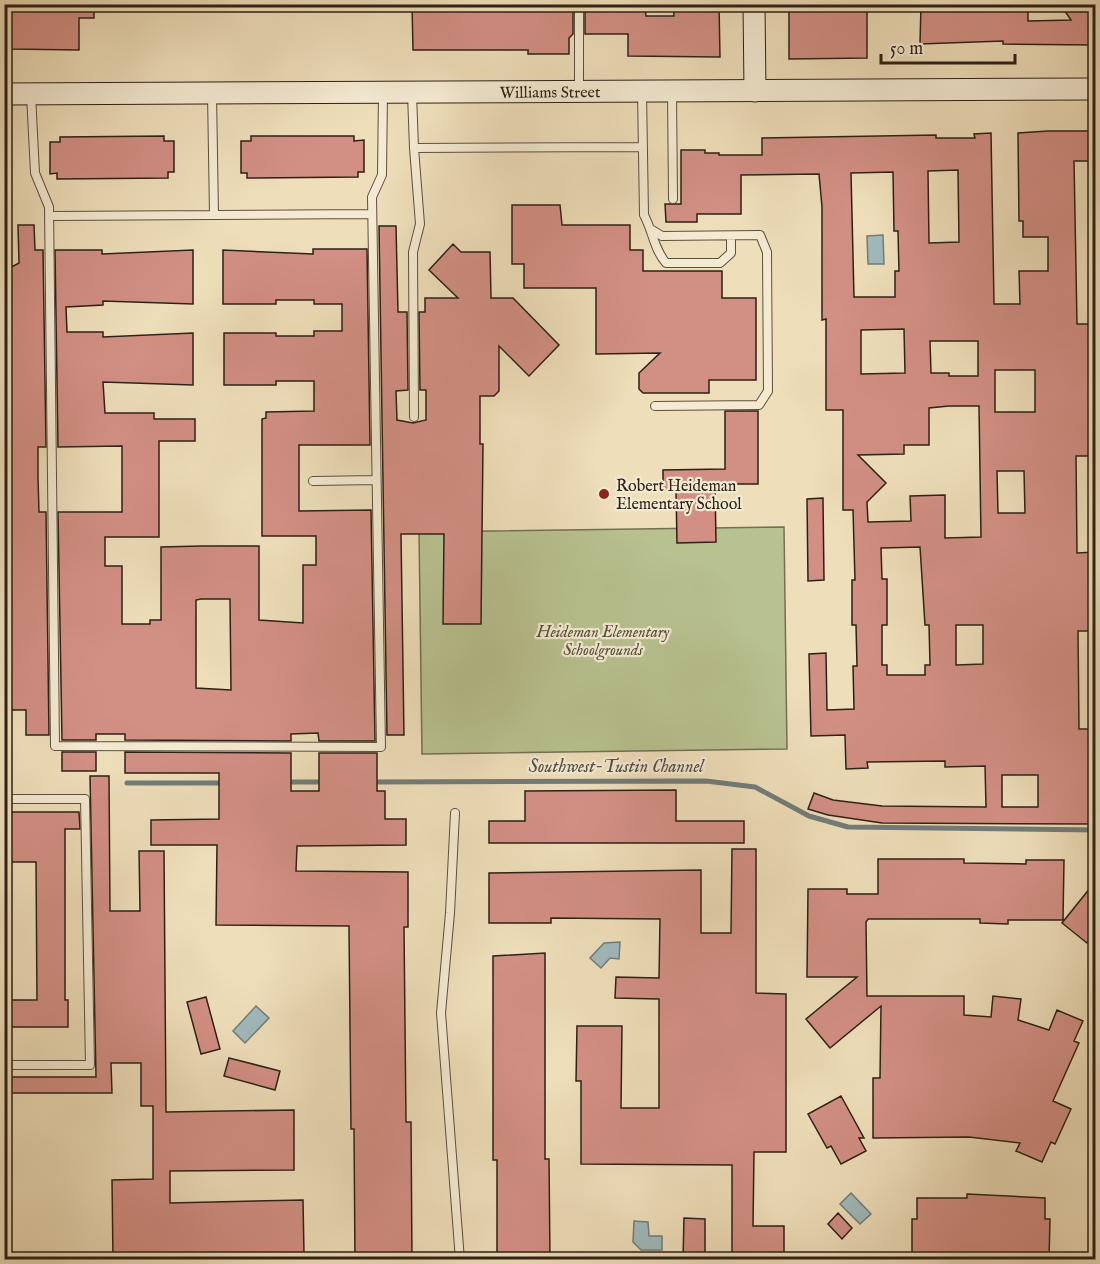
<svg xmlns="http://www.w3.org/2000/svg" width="1100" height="1264" font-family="'IM FELL English',serif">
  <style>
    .green { fill: #b8c190; stroke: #727153; stroke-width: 1.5 }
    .water { fill: #a0b9bc; stroke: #727c7a; stroke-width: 1.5 }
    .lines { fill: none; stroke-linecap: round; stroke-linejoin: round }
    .stream { stroke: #727c7a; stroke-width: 5 }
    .building { fill: #d28f84; stroke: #2d2116; stroke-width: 1.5; fill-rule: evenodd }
    .lane-casing { stroke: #5d503f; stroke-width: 10 }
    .secondary-casing { stroke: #2d2116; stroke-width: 23 }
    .lane { stroke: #f4ead2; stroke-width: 8 }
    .secondary { stroke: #f4ead2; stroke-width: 21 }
    .poi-dot { fill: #8f2418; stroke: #f4ead2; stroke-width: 2 }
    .labels { text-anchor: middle; stroke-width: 4.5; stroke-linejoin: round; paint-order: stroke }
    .street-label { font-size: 16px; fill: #2d2116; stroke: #f4ead2 }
    .poi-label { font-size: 16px; fill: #2d2116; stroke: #f4ead2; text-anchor: start }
    .park-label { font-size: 16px; font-style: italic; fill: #57513b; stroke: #f4ead2 }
    .water-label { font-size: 18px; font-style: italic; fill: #504f48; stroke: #f4ead2 }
  </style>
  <rect width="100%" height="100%" fill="#eedeba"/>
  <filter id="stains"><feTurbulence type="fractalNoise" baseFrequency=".00333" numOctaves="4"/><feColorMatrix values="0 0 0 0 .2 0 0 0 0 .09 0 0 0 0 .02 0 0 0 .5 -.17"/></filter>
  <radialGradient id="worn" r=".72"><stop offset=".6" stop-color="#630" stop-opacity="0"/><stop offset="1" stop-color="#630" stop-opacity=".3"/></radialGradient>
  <path class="green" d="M 784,527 L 787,749 L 422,754 L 419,532 Z"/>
  <path class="water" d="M 883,235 L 884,264 L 868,264 L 867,236 Z
    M 620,942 L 619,959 L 610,958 L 601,968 L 590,958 L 604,943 Z
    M 256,1006 L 269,1018 L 245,1043 L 233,1031 Z
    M 851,1193 L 871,1214 L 860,1224 L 840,1204 Z
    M 634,1221 L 648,1222 L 649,1236 L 662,1236 L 662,1250 L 641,1250 L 633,1242 Z"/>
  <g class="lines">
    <path class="stream" d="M 285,782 L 326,782
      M 372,782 L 706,781 L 755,787 L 809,816 L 848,827 L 1096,830
      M 127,783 L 224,783"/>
  </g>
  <path class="building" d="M 10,4 L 94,4 L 94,18 L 79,18 L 79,50 L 10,49 Z
    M 412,4 L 573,4 L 573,34 L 569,38 L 569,54 L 528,54 L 528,50 L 413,50 Z
    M 585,4 L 645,6 L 646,16 L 674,16 L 673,4 L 719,4 L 720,57 L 628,56 L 628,34 L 585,34 Z
    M 789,4 L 867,4 L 867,58 L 789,59 Z
    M 921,4 L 1028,4 L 1028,21 L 1071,20 L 1060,4 L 1095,4 L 1095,45 L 1003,44 L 1003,41 L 920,44 Z
    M 1048,131 L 1095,131 L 1095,161 L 1074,161 L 1077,324 L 1095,324 L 1095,353 L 1093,353 L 1095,456 L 1076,456 L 1077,553 L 1095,552 L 1095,631 L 1078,631 L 1079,729 L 1095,729 L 1095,824 L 882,823 L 828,815 L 808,809 L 814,793 L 833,800 L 882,806 L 986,807 L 985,766 L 945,767 L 945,761 L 867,762 L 868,768 L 846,769 L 845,735 L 811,736 L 809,654 L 826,653 L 827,710 L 854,709 L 853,666 L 857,666 L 856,625 L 852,625 L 852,580 L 855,580 L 853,510 L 843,510 L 843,410 L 826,410 L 826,319 L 822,320 L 822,207 L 819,174 L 741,175 L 741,214 L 697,214 L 697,222 L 666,222 L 665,204 L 681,204 L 681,150 L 705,150 L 705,153 L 719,153 L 719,155 L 762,155 L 762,138 L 936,135 L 936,138 L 975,138 L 974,134 L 991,133 L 994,304 L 1020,304 L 1019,271 L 1048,271 L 1048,237 L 1023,237 L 1023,221 L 1019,221 L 1018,133 ZM 958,170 L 959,242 L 929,243 L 928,171 ZM 893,172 L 894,231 L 898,231 L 899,271 L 895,271 L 895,297 L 854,297 L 851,173 ZM 904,329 L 905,373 L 861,374 L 861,330 ZM 930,341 L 978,341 L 978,376 L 949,376 L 949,373 L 931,373 ZM 995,370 L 1035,370 L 1035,412 L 995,412 ZM 949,406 L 979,406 L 981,537 L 945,538 L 945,495 L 910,496 L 911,521 L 868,522 L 867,502 L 886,483 L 858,455 L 904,454 L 904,445 L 929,445 L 929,408 ZM 997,471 L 1024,471 L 1025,513 L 998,513 ZM 920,547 L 925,625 L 929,625 L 930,665 L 925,665 L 925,675 L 887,675 L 887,665 L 882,665 L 882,625 L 887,625 L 887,579 L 882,579 L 881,548 ZM 956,625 L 983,625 L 983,664 L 956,665 ZM 1002,775 L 1038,775 L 1038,807 L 1002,807 Z
    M 164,136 L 164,141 L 174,141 L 174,172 L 168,172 L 168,178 L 57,179 L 57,173 L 50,174 L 50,142 L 60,142 L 60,137 Z
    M 251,136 L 354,136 L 354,141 L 364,140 L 364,172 L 358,172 L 358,177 L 247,178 L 247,173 L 241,173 L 241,141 L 251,141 Z
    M 512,205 L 560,205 L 562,225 L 630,225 L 630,250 L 643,250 L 643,271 L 722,271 L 722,298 L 756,298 L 756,380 L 709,380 L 709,393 L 643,393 L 639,389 L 639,373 L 660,353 L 596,354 L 596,288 L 524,288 L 524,264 L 512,264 Z
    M 18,225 L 34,225 L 35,250 L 43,250 L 46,447 L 38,447 L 38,478 L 39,512 L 46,512 L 49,735 L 26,735 L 26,710 L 4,710 L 4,271 L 19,263 Z
    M 379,226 L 396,226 L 398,312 L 407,312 L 408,390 L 396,391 L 397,420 L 413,423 L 426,420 L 426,390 L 420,390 L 419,312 L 425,312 L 425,298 L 458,298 L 429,270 L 453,244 L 461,252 L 490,252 L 491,298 L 513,298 L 559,345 L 529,376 L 499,346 L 499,391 L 494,396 L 480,396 L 480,444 L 483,444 L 481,624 L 443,624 L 444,534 L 401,534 L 404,735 L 387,735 Z
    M 313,249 L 367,249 L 370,445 L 299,445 L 299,511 L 371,510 L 375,741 L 319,741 L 318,733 L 291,734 L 291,741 L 125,740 L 125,734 L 96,734 L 96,740 L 62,740 L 58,512 L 122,512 L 122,446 L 58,447 L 55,250 L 102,250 L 102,254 L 193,250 L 193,304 L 103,301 L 103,305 L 66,307 L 67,332 L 103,332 L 103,337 L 193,333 L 193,385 L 103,382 L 105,413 L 154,413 L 154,419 L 195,419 L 195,441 L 159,441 L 159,537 L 105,537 L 105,566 L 122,566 L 122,624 L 150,624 L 150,620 L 161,620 L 161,547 L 201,546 L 259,546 L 259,620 L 303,623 L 303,565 L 316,565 L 316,536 L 262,536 L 262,419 L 266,418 L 266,412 L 314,411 L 314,381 L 276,381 L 276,385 L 224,385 L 224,333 L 276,333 L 276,336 L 314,336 L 314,331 L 342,331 L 342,304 L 314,304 L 314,300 L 276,300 L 276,304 L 223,304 L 223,250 L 313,254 ZM 201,599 L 230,599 L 231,690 L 196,688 L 196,600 Z
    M 725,411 L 758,411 L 758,484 L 715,484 L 716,542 L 677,543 L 676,490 L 663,490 L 663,470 L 725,469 Z
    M 823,498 L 824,580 L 808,581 L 807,499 Z
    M 62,752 L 96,752 L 96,771 L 62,771 Z
    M 125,752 L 291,753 L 291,791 L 319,791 L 319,753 L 377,753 L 377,791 L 385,791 L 385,819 L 406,819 L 406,845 L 297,846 L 296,871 L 408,872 L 408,927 L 404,927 L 406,1122 L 411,1122 L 412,1260 L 355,1260 L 354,1129 L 351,1129 L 349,926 L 216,925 L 217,845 L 151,845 L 151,820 L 219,819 L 219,773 L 125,773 Z
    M 90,776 L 109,776 L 110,911 L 140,911 L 139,851 L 164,851 L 166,1112 L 294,1110 L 294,1170 L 170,1171 L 170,1203 L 303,1200 L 304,1254 L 219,1256 L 219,1260 L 113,1260 L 112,1180 L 153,1179 L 153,1106 L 141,1106 L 141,1063 L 111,1063 L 112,1093 L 4,1093 L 4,1077 L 96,1077 Z
    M 676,790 L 676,821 L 744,821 L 744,843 L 489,843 L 489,821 L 525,821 L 525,791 Z
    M 4,812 L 79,812 L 80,829 L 65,829 L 65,1000 L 68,1000 L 68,1027 L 4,1027 L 4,1000 L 37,1000 L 36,862 L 4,862 Z
    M 732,849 L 756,849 L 756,993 L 786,994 L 786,1152 L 754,1152 L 753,1226 L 784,1226 L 784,1260 L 732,1260 L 732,1165 L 581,1164 L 581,1081 L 576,1081 L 577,1026 L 622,1026 L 621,1108 L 659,1108 L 659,999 L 615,998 L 616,977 L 659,978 L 660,919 L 551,918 L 551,923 L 489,923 L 489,873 L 701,870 L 701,933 L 731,933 Z
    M 878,859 L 964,859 L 964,863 L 1026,864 L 1026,860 L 1064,860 L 1063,920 L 1008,920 L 1008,924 L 980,923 L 980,919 L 868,919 L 866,922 L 867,996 L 964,996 L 964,1015 L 991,1017 L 993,996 L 1021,999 L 1018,1020 L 1049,1030 L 1057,1010 L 1083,1021 L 1074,1041 L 1079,1043 L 1053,1101 L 1071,1109 L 1055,1144 L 1051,1142 L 1042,1162 L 1016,1151 L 1020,1143 L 969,1137 L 873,1138 L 873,1078 L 880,1078 L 881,1006 L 830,1048 L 806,1019 L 857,977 L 807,977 L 808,889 L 847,889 L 847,894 L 878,894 Z
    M 1095,882 L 1095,933 L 1087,943 L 1062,923 Z
    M 545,953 L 545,1159 L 549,1159 L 550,1260 L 497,1260 L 497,1160 L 493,1160 L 493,956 Z
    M 206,997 L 220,1049 L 201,1054 L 187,1002 Z
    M 229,1058 L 280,1071 L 275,1090 L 224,1076 Z
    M 841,1096 L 864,1138 L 859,1138 L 866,1151 L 841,1164 L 831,1146 L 827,1148 L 808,1114 Z
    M 967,1194 L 1045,1198 L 1045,1219 L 1050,1219 L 1049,1258 L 949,1254 L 949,1258 L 912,1258 L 912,1219 L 917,1219 L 917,1198 L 967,1198 Z
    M 838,1213 L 852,1228 L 842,1239 L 828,1224 Z
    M 684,1218 L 705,1219 L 705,1260 L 683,1260 Z"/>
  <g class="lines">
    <g class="lane-casing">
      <path id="lane" d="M 579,90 L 579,4
        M 642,92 L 644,215 C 653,232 654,249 666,263 L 720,263 L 731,253 L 731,236
        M 672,92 L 673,199
        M 212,93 L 214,215
        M 412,94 L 414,148 L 643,147
        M 31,95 L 35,173 L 49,207 L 55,746 L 381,747 L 372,197 L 382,175 L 383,93
        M 414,148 L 420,224 L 413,252 L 414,417
        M 50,216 L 372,214
        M 652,230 L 662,236 L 760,235 L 767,252 L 768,391 L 759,405 L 655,406
        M 313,481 L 376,480
        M 4,799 L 85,799 L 90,1065 L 4,1065
        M 455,813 L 450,913 L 441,1013 L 460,1260"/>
    </g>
    <g class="secondary-casing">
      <g id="secondary">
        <path d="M 754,4 L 755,91"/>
        <path id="s1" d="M 4,94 L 1096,89"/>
      </g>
    </g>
    <use href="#lane" class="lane"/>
    <use href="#secondary" class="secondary"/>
  </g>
  <circle class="poi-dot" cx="604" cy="494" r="6"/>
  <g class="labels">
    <g class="street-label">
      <text dy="6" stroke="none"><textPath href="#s1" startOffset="546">Williams Street</textPath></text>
    </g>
    <g class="poi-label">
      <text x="616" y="491">Robert Heideman<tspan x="616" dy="18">Elementary School</tspan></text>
    </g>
    <g class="park-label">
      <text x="603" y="637">Heideman Elementary<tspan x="603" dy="18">Schoolgrounds</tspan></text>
    </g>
    <g class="water-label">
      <text x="616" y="772">Southwest-Tustin Channel</text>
    </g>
  </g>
  <rect width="1100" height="1264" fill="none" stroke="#eedeba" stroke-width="24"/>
  <rect x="6" y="6" width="1088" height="1252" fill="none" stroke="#2d2116" stroke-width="3"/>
  <rect x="12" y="12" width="1076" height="1240" fill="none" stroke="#2d2116" stroke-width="1.5"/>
  <path d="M881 54v9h134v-9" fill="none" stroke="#2d2116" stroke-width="3"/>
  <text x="890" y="54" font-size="18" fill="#2d2116" stroke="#f4ead2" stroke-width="4.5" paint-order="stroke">50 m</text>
  <rect width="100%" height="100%" filter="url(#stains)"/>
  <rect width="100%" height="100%" fill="url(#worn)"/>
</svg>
